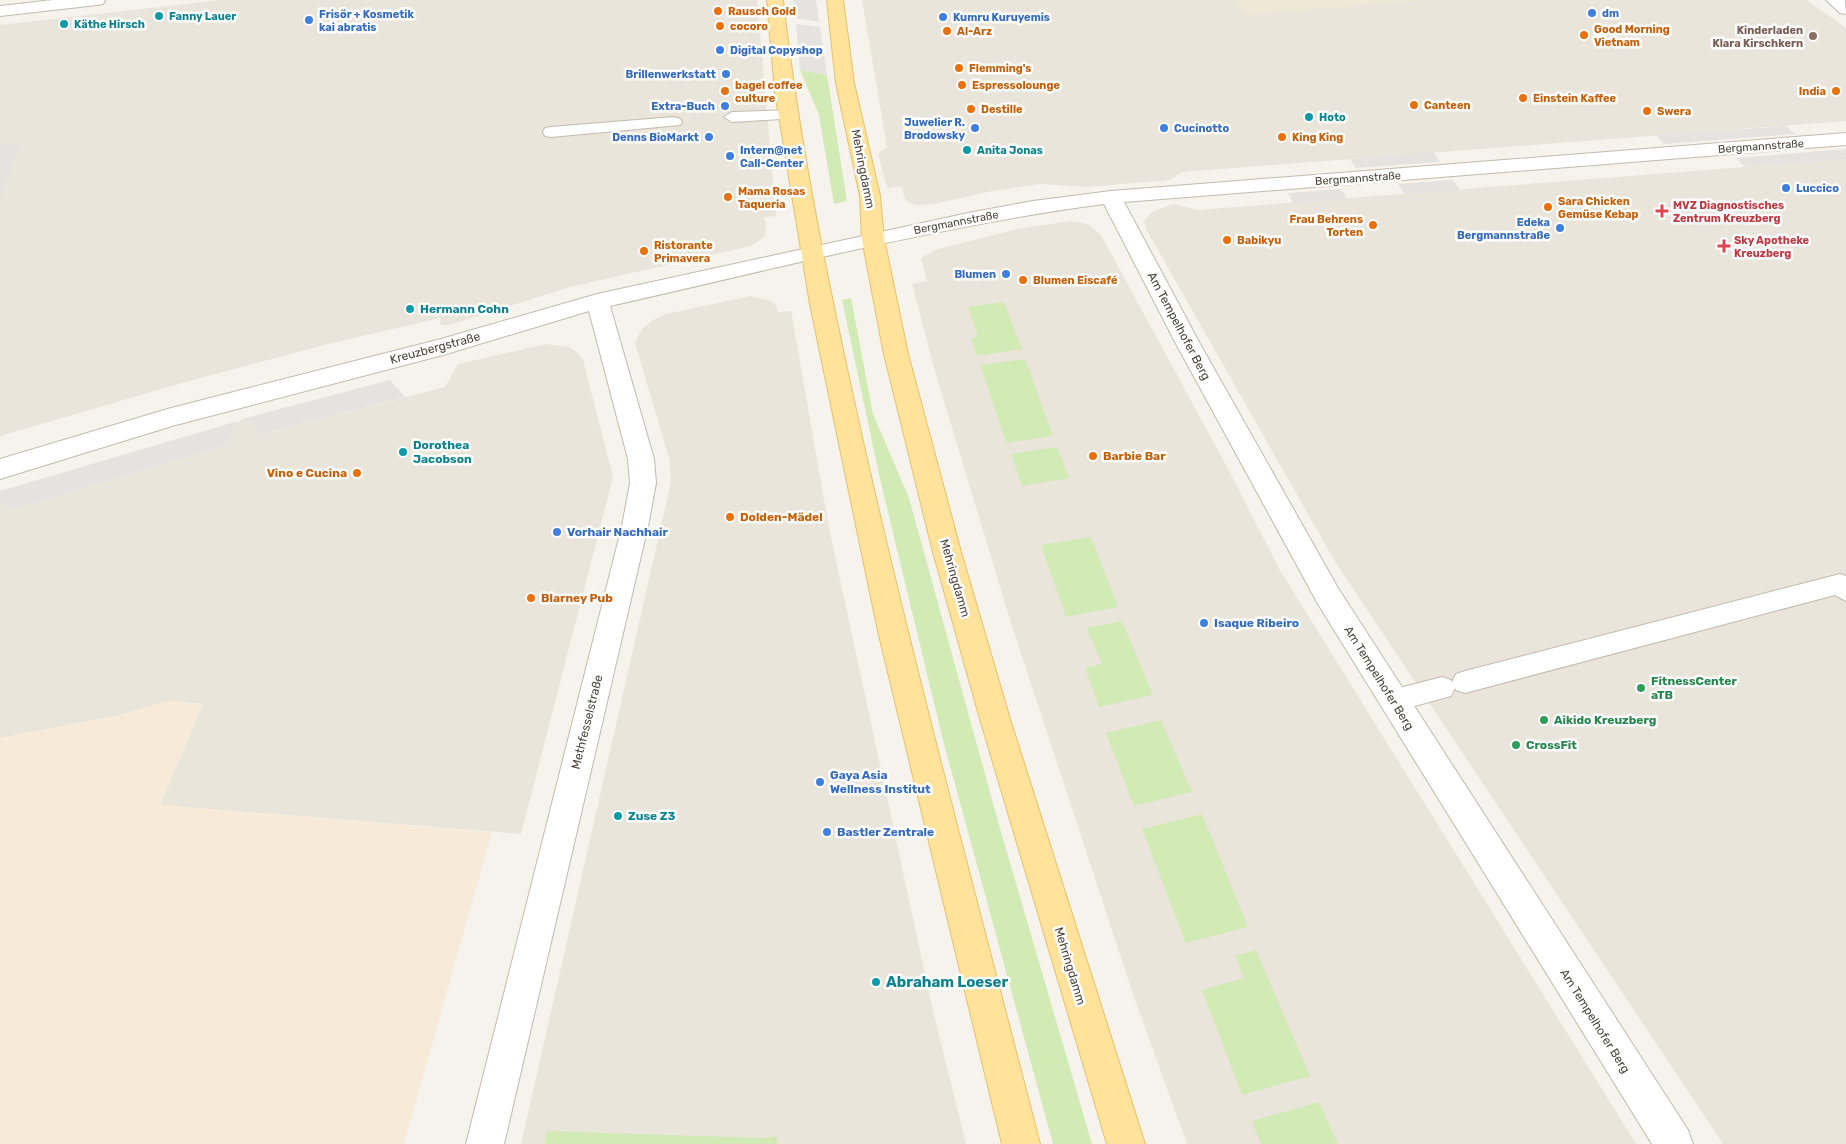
<svg xmlns="http://www.w3.org/2000/svg" width="1846" height="1144" font-family="Rubik,sans-serif">
  <style>
    .residential { fill: #eae5da }
    .commercial { fill: #f7ead8 }
    .education { fill: #efe8d6 }
    .green { fill: #d2eab5 }
    .parking { fill: #e5e3e0 }
    .lines { fill: none; stroke-linecap: round; stroke-linejoin: round }
    .lane-casing { stroke: #c2bbae; stroke-width: 2 }
    .street-casing { stroke: #c2bbae; stroke-width: 2 }
    .primary-casing { stroke: #e6c16a; stroke-width: 2 }
    .lane { fill: #fff; fill-rule: evenodd }
    .street { fill: #fff; fill-rule: evenodd }
    .primary { fill: #ffe39c; fill-rule: evenodd }
    .food-dot { fill: #e8710a; stroke: #fff; stroke-width: 2 }
    .shop-dot { fill: #3f7fe0; stroke: #fff; stroke-width: 2 }
    .culture-dot { fill: #0f9aa8; stroke: #fff; stroke-width: 2 }
    .education-dot { fill: #8d6e63; stroke: #fff; stroke-width: 2 }
    .health-dot { fill: #e0444e; stroke: #fff; stroke-width: 2 }
    .leisure-dot { fill: #2e9e5b; stroke: #fff; stroke-width: 2 }
    .labels { text-anchor: middle; stroke-width: 5; stroke-linejoin: round; paint-order: stroke }
    .far-food-label { font-size: 11px; font-weight: bold; fill: #c56008; stroke: #fff; text-anchor: start }
    .far-shop-label { font-size: 11px; font-weight: bold; fill: #366cbe; stroke: #fff; text-anchor: start }
    .far-culture-label { font-size: 11px; font-weight: bold; fill: #0d838f; stroke: #fff; text-anchor: start }
    .far-education-label { font-size: 11px; font-weight: bold; fill: #785e54; stroke: #fff; text-anchor: end }
    .far-street-label { font-size: 11px; fill: #4b4439; stroke: #fff }
    .far-health-label { font-size: 11px; font-weight: bold; fill: #be3a42; stroke: #fff; text-anchor: start }
    .street-label { font-size: 12px; fill: #4b4439; stroke: #fff }
    .culture-label { font-size: 12px; font-weight: bold; fill: #0d838f; stroke: #fff; text-anchor: start }
    .food-label { font-size: 12px; font-weight: bold; fill: #c56008; stroke: #fff; text-anchor: start }
    .shop-label { font-size: 12px; font-weight: bold; fill: #366cbe; stroke: #fff; text-anchor: start }
    .leisure-label { font-size: 12px; font-weight: bold; fill: #27864d; stroke: #fff; text-anchor: start }
    .near-culture-label { font-size: 15px; font-weight: bold; fill: #0d838f; stroke: #fff; text-anchor: start }
  </style>
  <rect width="100%" height="100%" fill="#f6f3ec"/>
  <path class="residential" d="M 221,0 L 757,0 L 776,216 L 764,217 L 766,228 L 764,237 L 751,246 L 570,287 L 449,325 L 441,325 L 440,318 L 328,344 L 189,381 L 0,436 L 0,25 Z
    M 862,0 L 1807,0 L 1846,28 L 1846,121 L 1182,172 L 1170,180 L 1087,187 L 1040,184 L 987,192 L 934,204 L 916,205 L 906,201 L 901,187 L 887,188 L 878,154 L 887,147 Z
    M 1846,159 L 1846,1144 L 1723,1144 L 1334,560 L 1146,229 L 1144,221 L 1152,212 L 1173,204 L 1198,210 Z
    M 1071,221 L 1088,224 L 1101,235 L 1227,467 L 1281,572 L 1636,1144 L 1187,1144 L 1134,997 L 1011,623 L 935,371 L 912,284 L 927,281 L 921,258 L 935,250 L 1017,229 Z
    M 751,296 L 771,301 L 776,306 L 778,312 L 791,311 L 829,528 L 933,1011 L 966,1144 L 521,1144 L 671,482 L 670,461 L 635,343 L 642,329 L 653,320 L 666,314 Z
    M 546,344 L 569,347 L 579,354 L 583,360 L 613,477 L 521,834 L 160,805 L 203,704 L 169,701 L 120,715 L 0,738 L 0,501 L 12,510 L 228,445 L 235,424 L 242,419 L 264,434 L 445,387 L 458,364 Z"/>
  <path class="commercial" d="M 169,701 L 203,704 L 160,805 L 492,832 L 404,1144 L 0,1144 L 0,738 L 120,715 Z"/>
  <path class="education" d="M 1235,0 L 1422,0 L 1245,15 Z"/>
  <path class="green" d="M 800,70 L 827,75 L 847,201 L 834,204 L 819,115 Z
    M 851,298 L 873,414 L 909,498 L 999,825 L 1092,1144 L 1053,1144 L 943,740 L 880,479 L 842,300 Z
    M 1004,302 L 1022,349 L 977,356 L 971,339 L 978,337 L 968,307 Z
    M 1025,359 L 1053,436 L 1006,443 L 980,365 Z
    M 1057,447 L 1069,478 L 1022,486 L 1011,454 Z
    M 1091,537 L 1118,607 L 1066,617 L 1041,545 Z
    M 1122,621 L 1153,695 L 1099,707 L 1085,668 L 1102,664 L 1087,628 Z
    M 1161,720 L 1192,792 L 1134,806 L 1106,733 Z
    M 1202,814 L 1248,927 L 1186,943 L 1142,829 Z
    M 1256,950 L 1310,1076 L 1242,1095 L 1202,990 L 1244,978 L 1235,956 Z
    M 1319,1102 L 1338,1144 L 1261,1144 L 1252,1121 Z
    M 547,1131 L 766,1138 L 776,1136 L 778,1144 L 544,1144 Z"/>
  <path class="parking" d="M 793,0 L 816,0 L 819,22 L 795,18 Z
    M 796,24 L 820,27 L 827,75 L 800,70 Z
    M 1786,126 L 1795,134 L 1664,144 L 1656,135 Z
    M 21,142 L 0,200 L 0,145 Z
    M 1846,149 L 1846,159 L 1745,167 L 1736,158 Z
    M 1433,152 L 1440,162 L 1356,168 L 1350,159 Z
    M 1453,180 L 1460,190 L 1405,194 L 1398,184 Z
    M 1341,189 L 1347,199 L 1293,203 L 1288,193 Z
    M 390,380 L 405,397 L 263,434 L 242,419 Z
    M 238,421 L 235,424 L 228,445 L 12,510 L 0,501 L 0,491 Z"/>
  <g class="lines">
    <g class="lane-casing">
      <path id="lane" d="M 790,110 L 796,112 L 798,115 L 796,118 L 732,122 L 724,117 L 732,112 Z
        M 674,117 L 680,119 L 682,122 L 680,125 L 551,137 L 545,136 L 543,132 L 545,128 L 551,127 Z
        M 1840,574 L 1846,576 L 1846,601 L 1835,595 L 1465,693 L 1456,690 L 1452,682 L 1456,674 L 1465,671 Z
        M 1442,677 L 1451,680 L 1455,688 L 1451,696 L 1393,712 L 1384,708 L 1380,700 L 1384,692 Z"/>
    </g>
    <g class="street-casing">
      <path id="street" d="M 53,0 L 105,0 L 103,4 L 97,5 L 0,16 L 0,6 Z
        M 1826,0 L 1845,0 L 1846,14 L 1840,13 Z
        M 1846,133 L 1846,145 L 1124,202 L 1199,342 L 1338,588 L 1688,1130 L 1693,1144 L 1652,1144 L 1318,604 L 1175,342 L 1104,204 C 938,226 774,269 610,306 L 654,459 L 656,483 L 648,526 L 504,1144 L 466,1144 L 622,526 L 630,483 L 628,459 L 589,311 L 443,355 L 172,426 L 0,479 L 0,459 L 171,408 L 441,339 L 597,294 L 968,213 L 1033,201 L 1111,191 Z"/>
    </g>
    <g class="primary-casing">
      <path id="primary" d="M 767,0 L 783,0 C 800,151 831,298 864,446 C 917,680 980,912 1040,1144 L 1002,1144 L 878,631 L 810,304 L 775,92 Z
        M 827,0 L 843,0 L 854,83 L 880,196 L 884,239 L 908,354 L 961,552 L 1010,719 L 1145,1144 L 1107,1144 L 980,719 L 933,552 L 884,354 L 862,239 L 860,196 L 836,83 Z"/>
    </g>
    <use href="#lane" class="lane"/>
    <use href="#street" class="street"/>
    <use href="#primary" class="primary"/>
  </g>
  <g class="food-dot">
    <circle cx="718" cy="11" r="5"/>
    <circle cx="720" cy="26" r="5"/>
    <circle cx="947" cy="31" r="5"/>
    <circle cx="1584" cy="35" r="5"/>
    <circle cx="959" cy="68" r="5"/>
    <circle cx="962" cy="85" r="5"/>
    <circle cx="725" cy="91" r="5"/>
    <circle cx="1836" cy="91" r="5"/>
    <circle cx="1523" cy="98" r="5"/>
    <circle cx="1414" cy="105" r="5"/>
    <circle cx="971" cy="109" r="5"/>
    <circle cx="1647" cy="111" r="5"/>
    <circle cx="1282" cy="137" r="5"/>
    <circle cx="728" cy="197" r="5"/>
    <circle cx="1548" cy="207" r="5"/>
    <circle cx="1373" cy="225" r="5"/>
    <circle cx="1227" cy="240" r="5"/>
    <circle cx="644" cy="251" r="5"/>
    <circle cx="1023" cy="280" r="5"/>
    <circle cx="1093" cy="456" r="5"/>
    <circle cx="357" cy="473" r="5"/>
    <circle cx="730" cy="517" r="5"/>
    <circle cx="531" cy="598" r="5"/>
  </g>
  <g class="shop-dot">
    <circle cx="1592" cy="13" r="5"/>
    <circle cx="943" cy="17" r="5"/>
    <circle cx="309" cy="20" r="5"/>
    <circle cx="720" cy="50" r="5"/>
    <circle cx="726" cy="74" r="5"/>
    <circle cx="725" cy="106" r="5"/>
    <circle cx="975" cy="128" r="5"/>
    <circle cx="1164" cy="128" r="5"/>
    <circle cx="709" cy="137" r="5"/>
    <circle cx="730" cy="156" r="5"/>
    <circle cx="1786" cy="188" r="5"/>
    <circle cx="1560" cy="228" r="5"/>
    <circle cx="1006" cy="274" r="5"/>
    <circle cx="557" cy="532" r="5"/>
    <circle cx="1204" cy="623" r="5"/>
    <circle cx="820" cy="782" r="5"/>
    <circle cx="827" cy="832" r="5"/>
  </g>
  <g class="culture-dot">
    <circle cx="159" cy="16" r="5"/>
    <circle cx="64" cy="24" r="5"/>
    <circle cx="1309" cy="117" r="5"/>
    <circle cx="967" cy="150" r="5"/>
    <circle cx="410" cy="309" r="5"/>
    <circle cx="403" cy="452" r="5"/>
    <circle cx="618" cy="816" r="5"/>
    <circle cx="876" cy="982" r="5"/>
  </g>
  <circle class="education-dot" cx="1813" cy="36" r="5"/>
  <g class="health-dot">
    <path d="M1659.5 203.5h5v5h5v5h-5v5h-5v-5h-5v-5h5z"/>
    <path d="M1721.5 238.5h5v5h5v5h-5v5h-5v-5h-5v-5h5z"/>
  </g>
  <g class="leisure-dot">
    <circle cx="1641" cy="688" r="5"/>
    <circle cx="1544" cy="720" r="5"/>
    <circle cx="1516" cy="745" r="5"/>
  </g>
  <g class="labels">
    <g class="far-food-label">
      <text x="728" y="15">Rausch Gold</text>
      <text x="730" y="30">cocoro</text>
      <text x="1594" y="33">Good Morning<tspan x="1594" dy="13">Vietnam</tspan></text>
      <text x="957" y="35">Al-Arz</text>
      <text x="969" y="72">Flemming's</text>
      <text x="735" y="89">bagel coffee<tspan x="735" dy="13">culture</tspan></text>
      <text x="972" y="89">Espressolounge</text>
      <text x="1826" y="95" text-anchor="end">India</text>
      <text x="1533" y="102">Einstein Kaffee</text>
      <text x="1424" y="109">Canteen</text>
      <text x="981" y="113">Destille</text>
      <text x="1657" y="115">Swera</text>
      <text x="1292" y="141">King King</text>
      <text x="738" y="195">Mama Rosas<tspan x="738" dy="13">Taqueria</tspan></text>
      <text x="1558" y="205">Sara Chicken<tspan x="1558" dy="13">Gemüse Kebap</tspan></text>
      <text x="1363" y="223" text-anchor="end">Frau Behrens<tspan x="1363" dy="13">Torten</tspan></text>
      <text x="1237" y="244">Babikyu</text>
      <text x="654" y="249">Ristorante<tspan x="654" dy="13">Primavera</tspan></text>
      <text x="1033" y="284">Blumen Eiscafé</text>
    </g>
    <g class="far-shop-label">
      <text x="1602" y="17">dm</text>
      <text x="319" y="18">Frisör + Kosmetik<tspan x="319" dy="13">kai abratis</tspan></text>
      <text x="953" y="21">Kumru Kuruyemis</text>
      <text x="730" y="54">Digital Copyshop</text>
      <text x="716" y="78" text-anchor="end">Brillenwerkstatt</text>
      <text x="715" y="110" text-anchor="end">Extra-Buch</text>
      <text x="965" y="126" text-anchor="end">Juwelier R.<tspan x="965" dy="13">Brodowsky</tspan></text>
      <text x="1174" y="132">Cucinotto</text>
      <text x="699" y="141" text-anchor="end">Denns BioMarkt</text>
      <text x="740" y="154">Intern@net<tspan x="740" dy="13">Call-Center</tspan></text>
      <text x="1796" y="192">Luccico</text>
      <text x="1550" y="226" text-anchor="end">Edeka<tspan x="1550" dy="13">Bergmannstraße</tspan></text>
      <text x="996" y="278" text-anchor="end">Blumen</text>
    </g>
    <g class="far-culture-label">
      <text x="169" y="20">Fanny Lauer</text>
      <text x="74" y="28">Käthe Hirsch</text>
      <text x="1319" y="121">Hoto</text>
      <text x="977" y="154">Anita Jonas</text>
    </g>
    <g class="far-education-label">
      <text x="1803" y="34">Kinderladen<tspan x="1803" dy="13">Klara Kirschkern</tspan></text>
    </g>
    <g class="far-street-label">
      <text transform="translate(1761 146) rotate(-4)" y="4">Bergmannstraße</text>
      <text transform="translate(1358 178) rotate(-4)" y="4">Bergmannstraße</text>
      <text transform="translate(956 222) rotate(-11)" y="4">Bergmannstraße</text>
    </g>
    <g class="far-health-label">
      <text x="1673" y="209">MVZ Diagnostisches<tspan x="1673" dy="13">Zentrum Kreuzberg</tspan></text>
      <text x="1734" y="244">Sky Apotheke<tspan x="1734" dy="13">Kreuzberg</tspan></text>
    </g>
    <g class="street-label">
      <text transform="translate(863 169) rotate(79)" y="4">Mehringdamm</text>
      <text transform="translate(1179 326) rotate(62)" y="4">Am Tempelhofer Berg</text>
      <text transform="translate(435 348) rotate(-15)" y="4">Kreuzbergstraße</text>
      <text transform="translate(955 578) rotate(74)" y="4">Mehringdamm</text>
      <text transform="translate(1379 678) rotate(58)" y="4">Am Tempelhofer Berg</text>
      <text transform="translate(587 722) rotate(-76)" y="4">Methfesselstraße</text>
      <text transform="translate(1070 966) rotate(73)" y="4">Mehringdamm</text>
      <text transform="translate(1595 1021) rotate(58)" y="4">Am Tempelhofer Berg</text>
    </g>
    <g class="culture-label">
      <text x="420" y="313">Hermann Cohn</text>
      <text x="413" y="449">Dorothea<tspan x="413" dy="14">Jacobson</tspan></text>
      <text x="628" y="820">Zuse Z3</text>
    </g>
    <g class="food-label">
      <text x="1103" y="460">Barbie Bar</text>
      <text x="347" y="477" text-anchor="end">Vino e Cucina</text>
      <text x="740" y="521">Dolden-Mädel</text>
      <text x="541" y="602">Blarney Pub</text>
    </g>
    <g class="shop-label">
      <text x="567" y="536">Vorhair Nachhair</text>
      <text x="1214" y="627">Isaque Ribeiro</text>
      <text x="830" y="779">Gaya Asia<tspan x="830" dy="14">Wellness Institut</tspan></text>
      <text x="837" y="836">Bastler Zentrale</text>
    </g>
    <g class="leisure-label">
      <text x="1651" y="685">FitnessCenter<tspan x="1651" dy="14">aTB</tspan></text>
      <text x="1554" y="724">Aikido Kreuzberg</text>
      <text x="1526" y="749">CrossFit</text>
    </g>
    <g class="near-culture-label">
      <text x="886" y="987">Abraham Loeser</text>
    </g>
  </g>
</svg>
